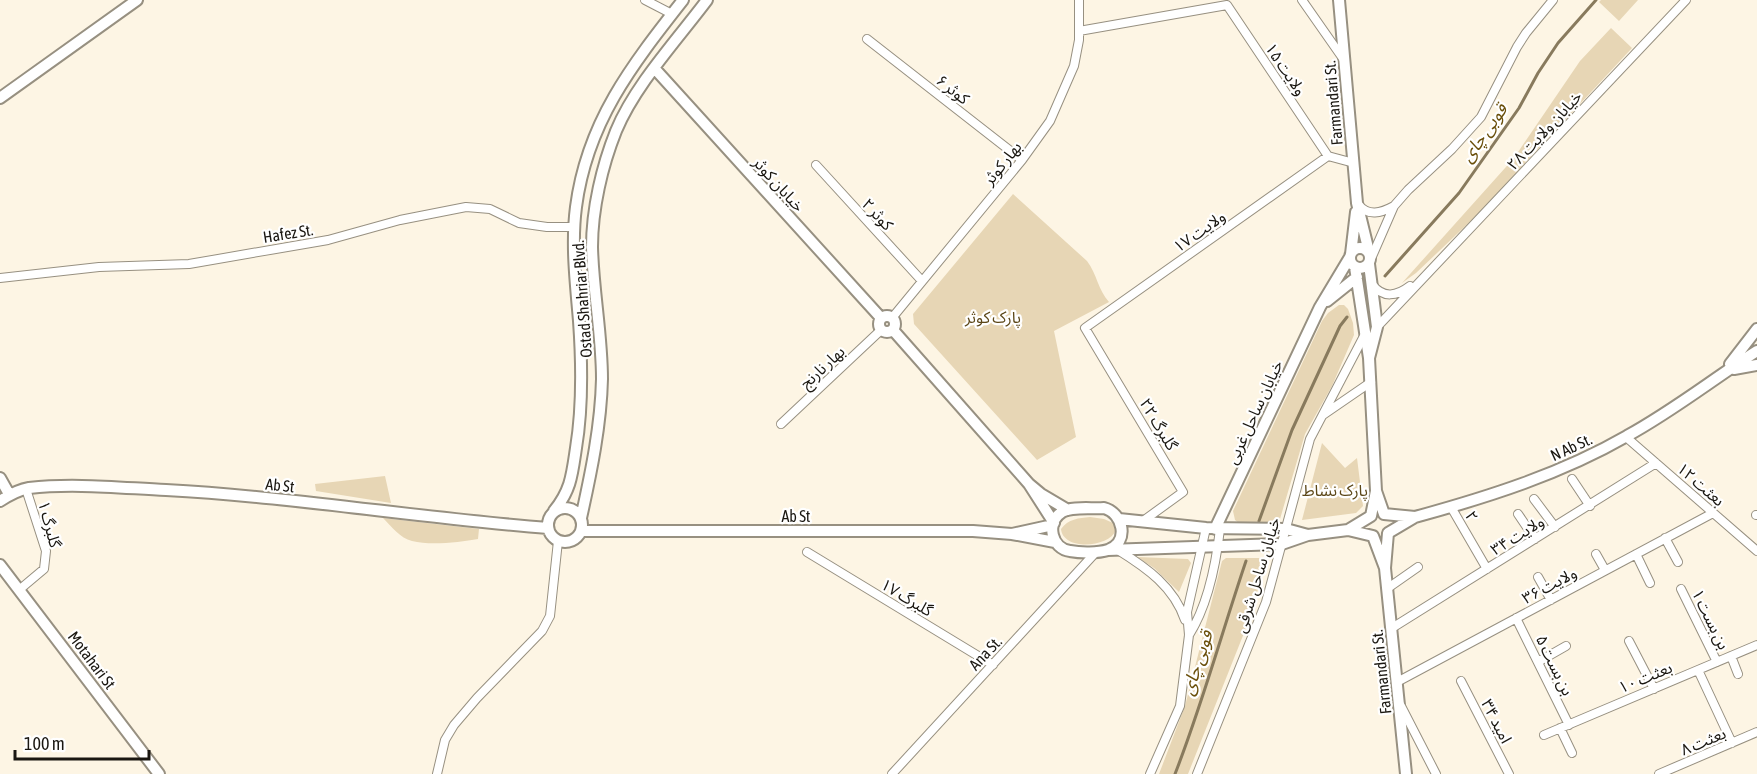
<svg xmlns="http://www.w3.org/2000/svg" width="1757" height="774" font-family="'Asap Condensed','Noto Sans Arabic',sans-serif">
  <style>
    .green { fill: #e7d6b5 }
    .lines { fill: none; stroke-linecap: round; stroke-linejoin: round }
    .stream { stroke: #887a5d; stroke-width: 3 }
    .street-casing { stroke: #979081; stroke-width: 10 }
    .secondary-casing { stroke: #979081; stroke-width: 14 }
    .street { stroke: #fff; stroke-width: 8 }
    .secondary { stroke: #fff; stroke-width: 10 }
    .labels { text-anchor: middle; stroke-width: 4.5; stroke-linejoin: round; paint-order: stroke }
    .street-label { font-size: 16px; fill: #1a1711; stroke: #fff }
    .park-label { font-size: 16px; fill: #5c4718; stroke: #fff }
    .water-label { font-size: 18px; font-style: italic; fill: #6a4f0a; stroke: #fff }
  </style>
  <rect width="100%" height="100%" fill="#fdf5e4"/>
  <path class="green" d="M 1601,0 L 1638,0 L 1619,21 L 1599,2 Z
    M 1611,28 L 1632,48 L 1477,215 L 1416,273 L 1402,283 L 1514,158 L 1580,61 Z
    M 1013,194 L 1087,261 C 1097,274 1098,290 1109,302 L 1054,331 L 1076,437 L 1037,460 L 914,324 L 913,314 Z
    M 1339,305 L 1344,305 L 1348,309 L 1353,323 L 1354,335 L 1332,386 L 1305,434 L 1280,519 L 1275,524 L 1239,523 L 1235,520 L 1233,511 L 1322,321 L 1328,313 Z
    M 1322,443 L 1345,468 L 1357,458 L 1363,506 L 1356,513 L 1302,520 Z
    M 385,476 L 391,503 L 316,491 L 315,484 Z
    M 1090,517 L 1104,519 L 1113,523 L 1116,530 C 1109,548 1063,551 1061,529 C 1068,519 1079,518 1090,517 Z
    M 383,518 L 479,529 L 478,539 C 460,542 431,546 412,541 C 400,538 392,527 383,518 Z
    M 1137,557 L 1188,559 L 1191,563 L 1179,592 L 1154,568 Z
    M 1226,558 L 1262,558 L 1266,563 L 1246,628 L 1188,774 L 1159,774 L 1185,706 L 1222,561 Z"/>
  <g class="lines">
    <path class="stream" d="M 1385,276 L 1459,193 L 1519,108 L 1538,73 L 1558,43 L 1596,0
      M 1259,521 L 1292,430 L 1340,326 L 1347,317
      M 1175,774 C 1202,705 1222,632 1246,561"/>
    <g class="street-casing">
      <path id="street" d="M 645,0 L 672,14
        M 1302,0 L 1344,60
        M 1079,31 L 1227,5 L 1328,156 L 1354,163
        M 867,39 L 1022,160
        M 816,165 L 922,281
        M 1358,204 C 1368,217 1381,213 1394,206
        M 1370,261 L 1394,206 L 1408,190 L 1452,149 L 1481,117 L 1517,47 L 1526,33 L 1553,0
        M 0,278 L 99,267 L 189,264 L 328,240 L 400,220 L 466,207 L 490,209 L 519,223 L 547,227 L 575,227
        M 1372,284 C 1383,299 1397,296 1410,286
        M 892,318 L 1022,160 L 1050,121 L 1074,66 L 1079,40 L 1079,0
        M 1377,327 L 1686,0
        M 1323,415 L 1371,382
        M 781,424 L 881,330
        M 1626,437 L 1757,551
        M 1572,479 L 1590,506
        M 1534,499 L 1555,527
        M 1451,507 L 1487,569
        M 1518,514 L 1535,539
        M 1756,515 L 1757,515
        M 1143,521 L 1183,492 L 1085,328 L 1328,156
        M 1665,538 L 1678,562
        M 1118,550 C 1147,568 1174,587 1185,620
        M 807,552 L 993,665
        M 1596,554 L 1605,570
        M 1636,554 L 1650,583
        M 1538,577 L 1551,600
        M 1388,588 L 1418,567
        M 1681,589 L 1717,662
        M 19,590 L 44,569 L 46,551 L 26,489
        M 1516,618 L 1569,725
        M 1392,628 L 1656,463
        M 1189,635 C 1208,605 1216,564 1220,529
        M 1629,641 L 1654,689
        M 1731,656 L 1738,674
        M 1538,662 L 1566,646
        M 1698,670 L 1732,743
        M 1461,681 L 1509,774
        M 1397,682 L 1713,513
        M 1401,706 L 1436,774
        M 1560,728 L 1572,753
        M 1544,735 L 1757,645
        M 437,774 L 445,740 L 454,725 L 477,698 L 542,631 L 550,616 L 558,541
        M 892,774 L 1096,552
        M 1150,774 L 1180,706 L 1189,635 L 1187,612 L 1206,528
        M 1197,774 L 1266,602 L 1310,439 L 1365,334
        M 1659,774 L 1757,732"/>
    </g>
    <g class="secondary-casing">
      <path id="secondary" d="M 1339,0 L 1357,203 L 1369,252
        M 655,69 L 881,318
        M 0,98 L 137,0
        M1350 258a10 10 0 1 1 20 0a10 10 0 1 1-20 0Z
        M 1351,254 L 1356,212
        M 1355,267 L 1369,358 L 1377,327 L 1369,264
        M 1327,301 L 1357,277
        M879 324a8 8 0 1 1 16 0a8 8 0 1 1-16 0Z
        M 893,330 L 1029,484
        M 1369,358 L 1376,491
        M 1730,364 L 1757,329
        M 1734,369 L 1757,365
        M 0,478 L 9,494
        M 1376,491 L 1384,514 L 1415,517 L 1388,533 L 1385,568 L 1373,536 L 1348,530 L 1371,516 Z
        M 0,501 C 9,495 18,490 29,488 C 74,483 121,488 166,490 C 294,497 420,518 548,528
        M548 525a17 17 0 1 1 34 0a17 17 0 1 1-34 0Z
        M 1104,508 C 1123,513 1130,542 1108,550 C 1098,553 1081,553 1070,551 C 1052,549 1045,523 1062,512 C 1072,506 1092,509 1104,508 Z
        M 554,511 C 571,490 572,475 576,448 C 583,406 582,363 579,321 C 576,284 571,245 576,207 C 587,122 632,65 683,0
        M 1415,517 C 1488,497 1561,474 1627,436 C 1673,411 1713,379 1757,351
        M 581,518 C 591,473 601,425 602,379 C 602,334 593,291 592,247 C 592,209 602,166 616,131 C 635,85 677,40 707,0
        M 1054,523 L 1029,484 L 1041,494 L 1068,510
        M 1053,525 L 1012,534 L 1055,542
        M 1215,529 L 1320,307 L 1350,257
        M 581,531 L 973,531 L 1012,534
        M 1308,535 L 1348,530
        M 1108,550 L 1282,544 L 1308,535 L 1286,529 L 1206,528 L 1119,519
        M 0,565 L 159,774
        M 1385,568 L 1406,774"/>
    </g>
    <use href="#street" class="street"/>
    <use href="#secondary" class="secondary"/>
  </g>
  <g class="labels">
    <g class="street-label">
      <text transform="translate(1286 69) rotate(56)" y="6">ولایت ۱۵</text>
      <text transform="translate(953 89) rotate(38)" y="6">کوثر ۶</text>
      <text transform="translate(1333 103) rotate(-95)" y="6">Farmandari St.</text>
      <text transform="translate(1544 130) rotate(-47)" y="6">خیابان ولایت ۲۸</text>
      <text transform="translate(1002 163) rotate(-51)" y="6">بهار کوثر</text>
      <text transform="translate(779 184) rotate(48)" y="6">خیابان کوثر</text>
      <text transform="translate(878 214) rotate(47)" y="6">کوثر ۲</text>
      <text transform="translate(1199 231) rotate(-35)" y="6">ولایت ۱۷</text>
      <text transform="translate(288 233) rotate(-9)" y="6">Hafez St.</text>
      <text transform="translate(582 299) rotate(-94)" y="6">Ostad Shahriar Blvd.</text>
      <text transform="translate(822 367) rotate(-43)" y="6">بهار نارنج</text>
      <text transform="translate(1254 412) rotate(-65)" y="6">خیابان ساحل غربی</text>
      <text transform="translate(1159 424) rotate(59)" y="6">گلبرگ ۲۲</text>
      <text transform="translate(1571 447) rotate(-25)" y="6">N Ab St.</text>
      <text transform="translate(1701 484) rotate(41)" y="6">بعثت ۱۲</text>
      <text transform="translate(280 485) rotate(6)" y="6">Ab St</text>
      <text x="796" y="522">Ab St</text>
      <text transform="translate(1472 516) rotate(60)" y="6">۲</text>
      <text transform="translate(50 524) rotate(75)" y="6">گلبرگ ۱</text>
      <text transform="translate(1517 535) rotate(-32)" y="6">ولایت ۳۴</text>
      <text transform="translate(1257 575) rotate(-73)" y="6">خیابان ساحل شرقی</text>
      <text transform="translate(1549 585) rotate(-28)" y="6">ولایت ۳۶</text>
      <text transform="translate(907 597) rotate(31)" y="6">گلبرگ ۱۷</text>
      <text transform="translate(1711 619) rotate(64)" y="6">بن بست ۱</text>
      <text transform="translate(985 653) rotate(-47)" y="6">Ana St.</text>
      <text transform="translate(92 660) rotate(53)" y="6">Motahari St</text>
      <text transform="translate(1555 665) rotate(64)" y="6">بن بست ۵</text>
      <text transform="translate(1381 672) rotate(-96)" y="6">Farmandari St.</text>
      <text transform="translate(1645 677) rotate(-23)" y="6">بعثت ۱۰</text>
      <text transform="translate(1497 721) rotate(63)" y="6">امید ۳۴</text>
      <text transform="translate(1703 741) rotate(-23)" y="6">بعثت ۸</text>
    </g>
    <g class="park-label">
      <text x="993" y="323">پارک کوثر</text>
      <text x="1335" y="496">پارک نشاط</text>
    </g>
    <g class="water-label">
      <text transform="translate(1484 133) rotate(-55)" y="6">قوبی چای</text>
      <text transform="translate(1197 663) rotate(-72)" y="6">قوبی چای</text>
    </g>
  </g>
  <path d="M15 750v9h134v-9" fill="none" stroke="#1a1711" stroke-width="3"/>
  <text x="24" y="750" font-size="18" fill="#1a1711" stroke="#ffffff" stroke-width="4.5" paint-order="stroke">100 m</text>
</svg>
